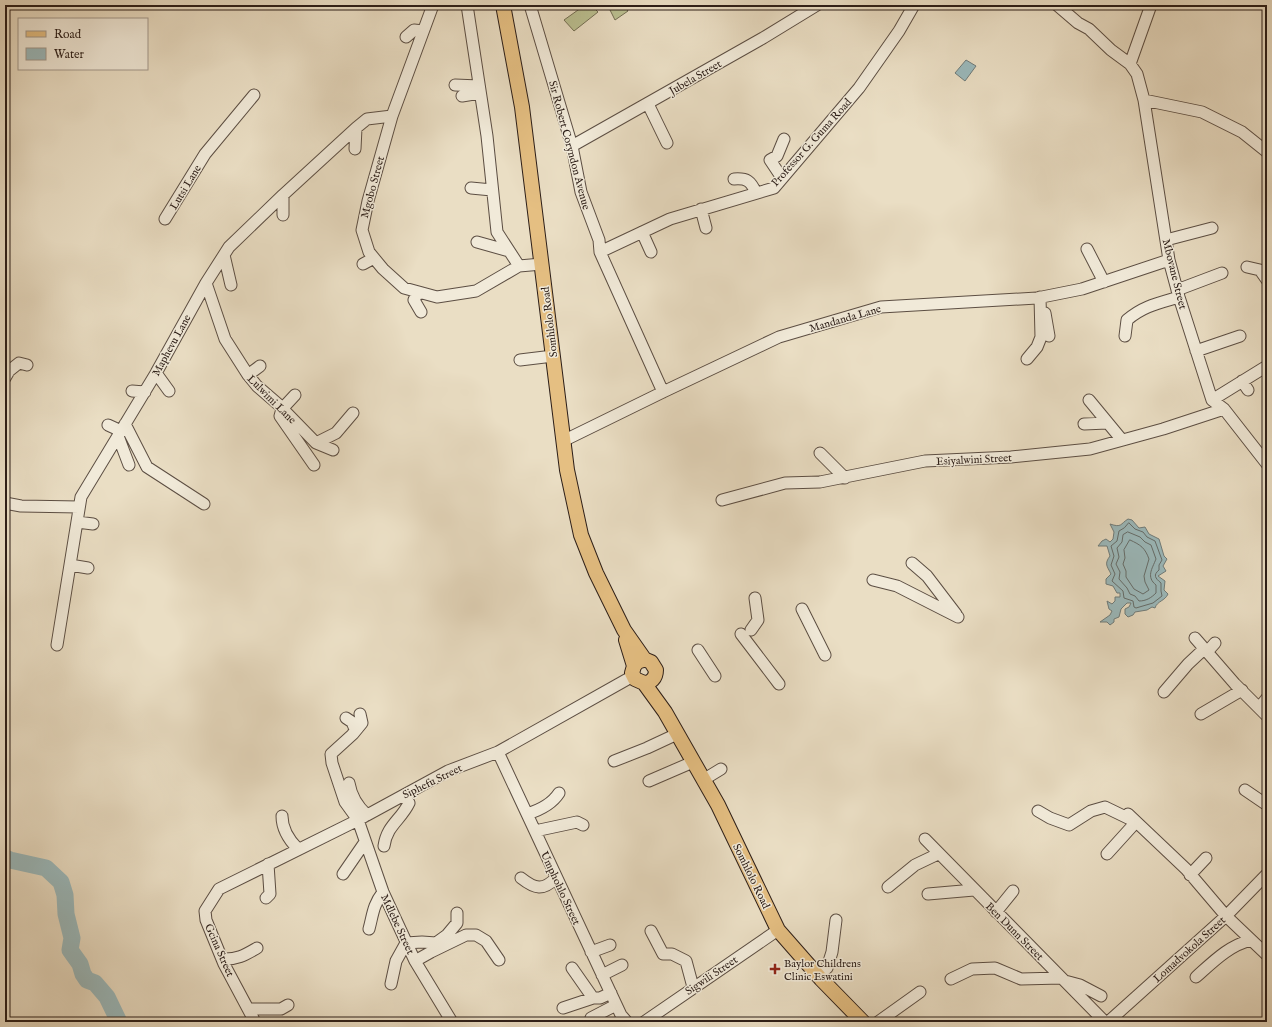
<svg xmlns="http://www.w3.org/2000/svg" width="1272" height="1027" font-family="'IM FELL English',serif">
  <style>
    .green { fill: #bbc091; stroke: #746f54 }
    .water { fill: #9bbabd; stroke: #6f7c7b }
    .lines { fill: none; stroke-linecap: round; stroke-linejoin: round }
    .shore { stroke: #646c6a; stroke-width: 1 }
    .river { stroke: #9bbabd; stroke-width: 17 }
    .minor-casing { stroke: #5c4e43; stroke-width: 13 }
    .major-casing { stroke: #2c1e18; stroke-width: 16 }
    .minor { stroke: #f1ead9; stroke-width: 11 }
    .major { stroke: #e5bf82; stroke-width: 14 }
    .poi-dot { fill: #8f2418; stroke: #f1ead9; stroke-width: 1.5 }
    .labels { text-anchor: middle; stroke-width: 3; stroke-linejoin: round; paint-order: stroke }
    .street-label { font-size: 11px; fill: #2c1e18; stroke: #f1ead9 }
    .poi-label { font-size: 11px; fill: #2c1e18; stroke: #f1ead9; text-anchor: start }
  </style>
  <rect width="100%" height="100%" fill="#eadec4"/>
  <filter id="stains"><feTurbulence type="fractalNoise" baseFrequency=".005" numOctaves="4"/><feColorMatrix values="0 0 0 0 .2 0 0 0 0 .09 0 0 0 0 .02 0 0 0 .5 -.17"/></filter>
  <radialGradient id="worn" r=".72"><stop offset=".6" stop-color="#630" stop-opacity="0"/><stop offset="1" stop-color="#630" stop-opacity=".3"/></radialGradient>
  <path class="green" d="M 585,5 L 591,5 L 598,12 L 574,31 L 564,20 Z
    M 614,5 L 624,5 L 628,11 L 615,20 L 609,8 Z"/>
  <path class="water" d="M 966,60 L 976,66 L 965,81 L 955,73 Z
    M 1128,519 L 1132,520 L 1139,528 L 1145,527 L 1149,534 L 1159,539 L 1164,556 L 1167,559 L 1163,566 L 1166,571 L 1158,576 L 1165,581 L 1164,590 L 1168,594 C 1165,601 1157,601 1155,608 L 1152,607 L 1147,610 L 1135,612 L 1133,615 L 1128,617 L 1125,614 L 1125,609 L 1129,607 L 1131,603 L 1127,603 L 1121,609 L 1119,617 L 1114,619 L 1114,622 L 1110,625 L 1107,622 L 1100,622 L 1110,615 L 1112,611 L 1109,609 L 1107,601 L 1112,604 L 1115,601 L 1115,597 L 1120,597 L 1120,593 L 1117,593 L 1113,586 L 1106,584 L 1106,579 L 1111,574 C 1107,566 1104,564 1110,556 L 1107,546 L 1098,546 L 1102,541 L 1106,539 L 1110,542 L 1113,539 L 1114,532 L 1110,524 C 1122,528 1120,524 1128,519 Z"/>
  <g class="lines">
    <path class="shore" d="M 1129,523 L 1135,529 L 1143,532 L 1147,537 L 1155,541 L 1162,560 L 1159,565 L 1159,570 C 1153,575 1155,578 1161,583 L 1161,591 L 1162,596 L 1153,603 L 1136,608 L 1134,607 L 1133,601 L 1124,598 L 1123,591 L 1112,581 L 1115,574 L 1111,565 L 1114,556 L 1111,546 L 1117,541 L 1119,531 L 1124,528 Z
      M 1128,532 L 1140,537 L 1145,542 L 1151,545 L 1156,559 C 1152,569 1146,577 1156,585 L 1156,593 C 1151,598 1146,601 1139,601 L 1135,596 L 1130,594 L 1127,588 L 1119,579 L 1120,572 L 1116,564 L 1119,557 L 1117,548 L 1122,542 L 1123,535 Z
      M 1130,540 C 1141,545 1145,548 1149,559 L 1144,576 L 1145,582 L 1149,590 L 1143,594 L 1134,589 L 1126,577 L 1126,571 L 1123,564 L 1125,558 L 1124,550 Z"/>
    <path class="river" d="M 5,858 L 10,860 L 46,868 L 61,882 L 65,895 L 66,914 L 72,938 L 70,950 L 80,964 L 83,974 L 87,980 L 95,983 L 107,997 L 119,1022"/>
    <g class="minor-casing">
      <path id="minor" d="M 433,5 L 392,116 L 368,201 L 362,230 L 369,252 L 383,269 L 404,288 L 437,297 L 476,291 L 519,266 L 542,264
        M 467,5 L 487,136 L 497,232 L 519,266
        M 530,5 L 572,146 L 581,192 L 599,240 L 600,252 L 663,392
        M 1057,5 L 1078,23 L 1089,29 L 1111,50 L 1130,64 L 1137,74 L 1144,100 L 1169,260 L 1179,297 L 1212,400 L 1224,409 L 1267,464
        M 406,37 L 414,30 L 423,31
        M 1130,64 L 1151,5
        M 455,85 L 479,86
        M 462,96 L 480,93
        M 1144,100 L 1202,112 L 1242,132 L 1267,152
        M 648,104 L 667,143
        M 572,146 L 763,38 L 817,5
        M 355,149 L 356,128
        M 782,178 L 770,160 L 777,156 L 784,139
        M 734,179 C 747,178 751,181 756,193
        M 471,188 L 492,190
        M 283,195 L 283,215
        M 701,209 L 706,228
        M 165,219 L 205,154 L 254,95
        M 642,232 L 651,252
        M 1166,240 L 1212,228
        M 477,242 L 509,251
        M 1087,249 L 1104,282
        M 600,252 L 670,219 L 774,188 L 859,88 L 899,31 L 914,5
        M 224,255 L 231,285
        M 363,264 L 374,258
        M 1247,267 L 1260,270 L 1267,280
        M 206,283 L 225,339 L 248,375 L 257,386 L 279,405 L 316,443 L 336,433 L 353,413
        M 1177,290 L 1222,273
        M 418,292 L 414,300 L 421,312
        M 1045,313 L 1049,336
        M 1125,336 L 1127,320 C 1143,306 1159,303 1179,297
        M 1196,351 L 1240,336
        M 1027,359 L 1037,347 L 1041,337 L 1040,297
        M 520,360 L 553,356
        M 156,373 L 169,391
        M 248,375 L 260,366
        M 5,378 L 9,371 L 19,363 L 27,365
        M 1242,381 L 1248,390
        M 132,391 L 145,392
        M 295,395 L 282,409 L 280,416 L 314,465
        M 1089,400 L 1122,440
        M 1212,400 L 1267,366
        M 125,424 L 147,467 L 204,504
        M 1084,424 L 1107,423
        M 108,425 L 121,431
        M 118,436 L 129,465
        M 563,441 L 663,392 L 779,337 L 881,307 L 1037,298 L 1082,289 L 1169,260
        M 316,443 L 333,450
        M 820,453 L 845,478
        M 722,500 L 785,483 L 820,482 L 925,461 L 1011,457 L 1090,449 L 1163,429 L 1224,409
        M 5,503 L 21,506 L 79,507
        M 77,522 L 93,524
        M 912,563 L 927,576 L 956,614
        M 70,565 L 88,568
        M 873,580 L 897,586 L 958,617
        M 802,609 L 825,655
        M 751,630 L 758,620 L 755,598
        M 741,634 L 779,684
        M 1195,638 L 1235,684 L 1267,716
        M 57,645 L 81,497 L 156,373 L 206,283 L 229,247 L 283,195 L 356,128 L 367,119 L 392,116
        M 698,650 L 715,676
        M 1207,652 L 1215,643
        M 1164,692 L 1188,664 L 1204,649
        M 1259,708 L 1267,698
        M 1201,714 L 1242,690
        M 346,718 L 352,722 L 355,729 L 353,734 L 331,754 L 332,763 L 345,802 L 358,820 L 383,892 L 415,961 L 452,1022
        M 353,734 L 362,723 L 360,714
        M 498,752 L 621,1015 L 627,1022
        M 614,761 L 647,748 L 677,734
        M 703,780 L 721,769
        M 649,781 L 693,762
        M 349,783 C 351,795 357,806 367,815
        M 1245,790 L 1267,805
        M 1038,811 L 1050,818 L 1069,825 L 1091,811 L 1105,807 L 1136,822 L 1107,854
        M 527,814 C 540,810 552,804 559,793
        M 1128,814 L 1186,869 L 1226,916 L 1267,955
        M 282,816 C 282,829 289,840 298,849
        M 535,831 L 577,822 L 583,825
        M 925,839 L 1105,1022
        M 384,846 C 387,825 401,820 409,803 L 404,795
        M 343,874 L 365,842
        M 1190,875 L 1206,858
        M 521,878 C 535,889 543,891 556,878
        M 888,887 L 915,865 L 938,854
        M 928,894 L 974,890
        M 266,898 L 270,894 L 268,864
        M 996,912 L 1013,891
        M 369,929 C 373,914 373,905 383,892
        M 651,931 L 663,954 L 672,954 L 686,961 L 693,987
        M 591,952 L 610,945
        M 222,959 C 237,960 245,955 257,948
        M 415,961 L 431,952 L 466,935 L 476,935 L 486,941 L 499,960
        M 572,968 L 593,998 L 600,998 L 611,993
        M 602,975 L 622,965
        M 818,976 L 827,968 L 832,952 L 836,920
        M 1196,977 C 1213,962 1228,946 1251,940
        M 951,979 L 972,969 L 995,968 L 1021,979 L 1061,978
        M 1065,981 L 1080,985 L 1101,996
        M 391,984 L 396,961 L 406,943 L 422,942 L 436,943 L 447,935 L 457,923 L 457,913
        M 563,1008 L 593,998
        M 248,1009 L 281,1009 L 288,1005
        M 591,1018 L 616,1005
        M 255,1022 L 224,964 L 206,920 L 205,911 L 219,889 L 358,820 L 448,771 L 498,752 L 633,676
        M 644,1022 L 778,930
        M 878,1022 L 920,992
        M 1108,1022 L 1226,916 L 1267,874"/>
    </g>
    <g class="major-casing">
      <path id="major" d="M 503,5 L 522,107 L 567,470 L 581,535 L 596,573 L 624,630 L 645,660
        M 626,640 L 634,666 L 632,673 L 635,679 L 644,683 C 651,683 656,678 656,670 L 651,662 C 644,658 638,660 634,666
        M 644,683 L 665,712 L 718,805 L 778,930 L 821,979 L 863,1022"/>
    </g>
    <use href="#minor" class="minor"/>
    <use href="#major" class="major"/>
  </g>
  <path class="poi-dot" d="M773 963h4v4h4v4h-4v4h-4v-4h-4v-4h4z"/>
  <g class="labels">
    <g class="street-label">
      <text transform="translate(695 77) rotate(-30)" y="4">Jubela Street</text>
      <text transform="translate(811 142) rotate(-48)" y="4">Professor G. Guma Road</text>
      <text transform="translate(570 145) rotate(75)" y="4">Sir Robert Coryndon Avenue</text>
      <text transform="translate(185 187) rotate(-59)" y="4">Lutsi Lane</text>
      <text transform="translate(372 187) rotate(-75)" y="4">Mgobo Street</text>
      <text transform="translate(1175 274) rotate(76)" y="4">Mbovane Street</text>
      <text transform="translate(845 318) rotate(-16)" y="4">Mandanda Lane</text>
      <text transform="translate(549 322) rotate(-97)" y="4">Somhlolo Road</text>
      <text transform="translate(171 345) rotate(-61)" y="4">Maphevu Lane</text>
      <text transform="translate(272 399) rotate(45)" y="4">Lulwimi Lane</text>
      <text transform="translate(974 459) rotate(-3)" y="4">Esiyalwini Street</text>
      <text transform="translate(432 781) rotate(-26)" y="4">Siphefu Street</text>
      <text transform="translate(752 876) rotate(64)" y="4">Somhlolo Road</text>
      <text transform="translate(561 888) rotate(65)" y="4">Umphohlo Street</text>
      <text transform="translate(398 924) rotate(65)" y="4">Mdlebe Street</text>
      <text transform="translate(1015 931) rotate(45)" y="4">Ben Dunn Street</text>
      <text transform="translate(1189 949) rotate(-42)" y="4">Lomadvokola Street</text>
      <text transform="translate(220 950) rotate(66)" y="4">Gcina Street</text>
      <text transform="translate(711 975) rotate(-34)" y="4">Sigwili Street</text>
    </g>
    <g class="poi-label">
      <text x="784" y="967">Baylor Childrens<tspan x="784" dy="13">Clinic Eswatini</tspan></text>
    </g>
  </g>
  <rect width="1272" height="1027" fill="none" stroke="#eadec4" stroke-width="20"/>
  <rect x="6" y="6" width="1260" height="1015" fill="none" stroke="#2c1e18" stroke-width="2"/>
  <rect x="10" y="10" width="1252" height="1007" fill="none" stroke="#2c1e18"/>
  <rect x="18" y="18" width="130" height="52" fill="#f1ead9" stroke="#a2988c"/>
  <rect x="26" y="31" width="20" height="6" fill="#e5bf82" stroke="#a2988c"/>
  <text x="54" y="38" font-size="12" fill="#2c1e18">Road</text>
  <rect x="26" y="48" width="20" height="12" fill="#9bbabd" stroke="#a2988c"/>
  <text x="54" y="58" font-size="12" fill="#2c1e18">Water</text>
  <rect width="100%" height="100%" filter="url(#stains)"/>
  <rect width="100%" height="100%" fill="url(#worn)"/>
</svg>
